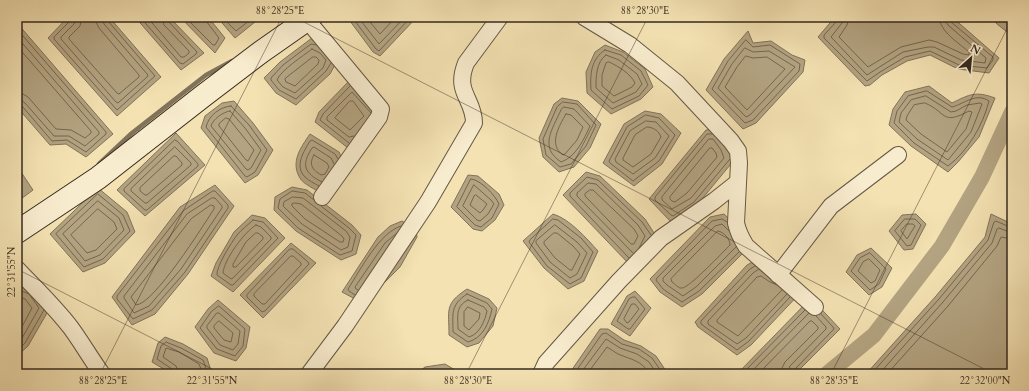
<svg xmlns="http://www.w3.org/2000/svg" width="1029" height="391" font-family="Cardo,serif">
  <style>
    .water { fill: #b3a381; stroke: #81735a }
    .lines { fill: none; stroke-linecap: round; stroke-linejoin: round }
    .shore { stroke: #746650; stroke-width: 1 }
    .stream { stroke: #81735a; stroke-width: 4.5 }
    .canal { stroke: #b3a381; stroke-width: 16 }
    .street-casing { stroke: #655844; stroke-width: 18 }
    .secondary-casing { stroke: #352a1f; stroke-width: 24 }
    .street { stroke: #f8ecce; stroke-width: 16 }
    .secondary { stroke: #f8ecce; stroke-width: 22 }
    .ticks { fill: none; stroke: #352a1f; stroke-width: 1; stroke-opacity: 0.45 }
    .neatline { fill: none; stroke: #352a1f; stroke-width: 1.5 }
    .ticks-label { font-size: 10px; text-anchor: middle; fill: #352a1f }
  </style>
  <rect width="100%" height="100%" fill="#f4e2b3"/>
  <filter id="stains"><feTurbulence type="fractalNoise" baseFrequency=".005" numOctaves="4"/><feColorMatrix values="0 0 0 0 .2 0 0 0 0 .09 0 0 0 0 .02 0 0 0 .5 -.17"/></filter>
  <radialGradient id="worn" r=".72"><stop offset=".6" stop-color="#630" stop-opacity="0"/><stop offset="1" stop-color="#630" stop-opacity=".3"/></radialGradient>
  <path class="water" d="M 68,17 L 109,17 L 161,77 L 117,116 L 48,38 Z
    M 135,17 L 169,17 L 204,53 L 181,70 Z
    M 180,17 L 208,17 L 225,38 L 215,53 Z
    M 217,17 L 259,17 L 260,18 L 235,38 Z
    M 347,17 L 417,17 L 380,56 L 373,52 Z
    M 835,17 L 952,17 L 999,58 L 989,73 L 958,69 L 930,55 L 907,61 L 882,75 L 870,85 L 865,86 L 818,37 Z
    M 991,17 L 1012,17 L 1012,36 L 997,24 Z
    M 17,23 L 113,134 L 86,157 L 66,144 L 50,145 L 17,107 Z
    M 748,31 L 753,43 L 771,41 L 792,55 L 805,60 L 803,72 L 756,123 L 743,129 L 706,90 L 724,59 Z
    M 312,38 L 326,45 L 336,63 L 330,74 L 296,105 L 276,93 L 264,78 L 280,62 Z
    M 605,45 L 623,52 L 645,69 L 653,87 L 641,99 L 611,114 L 587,93 L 586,72 L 595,52 Z
    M 349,81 L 384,116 L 348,148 L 315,122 L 319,112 Z
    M 929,86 L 952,103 C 970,94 976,91 995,98 L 979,137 L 958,162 L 948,172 L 911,146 L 889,125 L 893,109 L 905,92 Z
    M 562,98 L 578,101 L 601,124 L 590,148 L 574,167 L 559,172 L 543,157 L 539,138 L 554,104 Z
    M 234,101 L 253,123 L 273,150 L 258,175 L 245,183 L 201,128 L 205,116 L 222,103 Z
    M 645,111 L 661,114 L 681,133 L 662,164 L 634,186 L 603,163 L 624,124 Z
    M 717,129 L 735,159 L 697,205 L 671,222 L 649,199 L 706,130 Z
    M 176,133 L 205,165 L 145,216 L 117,190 Z
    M 310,134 L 339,152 L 346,168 L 321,193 C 315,189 303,184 300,178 C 290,162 301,147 310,134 Z
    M 17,166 L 33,190 L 17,202 Z
    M 586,172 L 600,176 L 645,219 L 656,236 L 630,265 L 563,195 Z
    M 468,175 L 478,176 L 499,194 L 504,205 L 495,220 L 482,231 L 473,229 L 451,207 Z
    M 215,185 L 234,206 L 188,274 L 155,314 L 132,325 L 112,297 L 180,207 Z
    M 292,187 L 307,190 L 352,225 L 361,235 L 356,254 L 341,260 L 296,231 L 274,210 L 275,197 Z
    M 98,188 L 127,212 L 135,232 L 105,263 L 83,272 L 50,234 Z
    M 553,214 C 570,219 587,239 598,251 L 584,281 L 568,289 L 544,268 L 523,241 Z
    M 724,214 L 741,230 L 748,248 L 702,294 L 682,307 L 660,292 L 650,279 L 710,217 Z
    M 916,214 L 926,224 L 913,249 L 904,250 L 889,231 L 902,215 Z
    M 991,214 L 1012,224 L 1012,374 L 866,374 L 936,296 L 985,237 Z
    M 252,215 L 265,218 L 285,238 L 233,292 L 211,276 L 216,263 L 234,232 Z
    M 402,221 L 416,230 L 417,237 L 400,267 L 370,297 L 357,300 L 342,292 L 378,237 L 390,226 Z
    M 291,243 L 316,263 L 263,318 L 240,295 Z
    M 871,248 L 892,268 L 882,287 L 869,295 L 846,272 L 857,255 Z
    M 760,258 L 777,269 L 792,275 L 803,290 L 751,345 L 737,355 L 698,327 L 695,322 L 747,265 Z
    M 17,279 L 51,306 L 28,346 L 17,356 Z
    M 467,289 L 489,299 L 497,308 L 493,326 L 479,343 L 467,347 L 449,335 C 449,310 444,304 467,289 Z
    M 635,291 L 651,308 L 630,336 L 611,324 L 627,296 Z
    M 811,298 L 840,329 L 795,374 L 737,374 Z
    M 218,300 L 250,327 L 246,348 L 236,361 L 214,353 L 195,327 L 208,309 Z
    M 600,329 L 608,329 L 624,340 L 641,346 L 656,356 L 668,374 L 569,374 Z
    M 165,337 L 183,344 L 207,358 L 212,374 L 172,374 L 152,362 L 158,343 Z
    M 445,364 L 462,374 L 416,374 L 425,367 Z"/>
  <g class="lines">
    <path class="shore" d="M 71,17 L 70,21 L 54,37 L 54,39 L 117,110 L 155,76 L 108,21 L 107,17
      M 76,17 L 74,24 L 61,37 L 61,39 L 116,102 L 118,103 L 147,77 L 148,75 L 104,24 L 102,17
      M 82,17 L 80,26 L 69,37 L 69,39 L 117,93 L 119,94 L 139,77 L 139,75 L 99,28 L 96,22 L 96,17
      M 140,17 L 180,63 L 183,64 L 196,54 L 197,52 L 168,21 L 167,17
      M 147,17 L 181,57 L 184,57 L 189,53 L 189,51 L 164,25 L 162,17
      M 185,17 L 213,45 L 215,45 L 219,38 L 206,21 L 205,17
      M 222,17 L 236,31 L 254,17
      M 352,17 L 376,49 L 379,51 L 411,17
      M 358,17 L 379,44 L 405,17
      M 366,17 L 380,34 L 396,17
      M 838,17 L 837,21 L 824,35 L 824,38 L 867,81 L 880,72 L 905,57 L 930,51 L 959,65 L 987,68 L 993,60 L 993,57 L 951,22 L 950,17
      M 843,17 L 842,23 L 831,37 L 867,75 L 903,52 L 928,47 L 934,47 L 961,60 L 985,63 L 986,58 L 948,25 L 945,21 L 945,17
      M 849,17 L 847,25 L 839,37 L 868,67 L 901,47 L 929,40 L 937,42 L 963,54 L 969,55 L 969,52 C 959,43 940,32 939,17
      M 17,29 L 106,132 L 106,134 L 86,152 L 67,140 L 52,141 L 22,106 L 17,105
      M 17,37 L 99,132 L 99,134 L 85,146 L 69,136 L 54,136 L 25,103 L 21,100 L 17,100
      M 746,40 L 753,47 L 770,45 L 800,64 L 799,71 L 753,120 L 745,123 L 712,89 L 728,61 Z
      M 316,45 L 311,44 L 283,65 L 271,78 L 271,80 L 279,90 L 296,99 L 326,71 L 331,63
      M 17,46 L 91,131 L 91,133 L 85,138 L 71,130 L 56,129 L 28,97 L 23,94 L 17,94
      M 745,48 L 753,52 L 769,51 L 795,67 L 750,115 L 746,117 L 718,88 L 732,64 Z
      M 312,49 L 320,53 L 326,60 L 323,68 L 295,93 L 283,87 L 277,80 C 281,70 303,56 312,49 Z
      M 605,50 L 621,55 L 641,71 L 648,85 L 639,96 L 612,109 L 591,90 C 590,74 591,59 605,50 Z
      M 606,55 L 619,60 L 637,74 L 642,84 L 636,92 L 613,103 L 596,88 C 596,77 596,62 606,55 Z
      M 746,56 L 753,58 L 767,57 L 785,69 L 747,110 L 725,87 L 737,67 Z
      M 313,57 L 316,57 L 319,60 L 318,64 L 295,86 L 286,82 L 285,79 Z
      M 609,62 C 618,66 631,74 635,83 L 632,87 L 614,96 L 602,86 L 602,75 L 606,63 Z
      M 927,91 L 952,107 C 964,104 976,92 989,101 C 983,125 968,151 948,166 L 914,143 L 894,123 L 897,111 L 908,96 Z
      M 926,96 L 951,112 L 956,111 L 967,105 L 980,103 L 982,104 L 971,132 L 948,160 L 917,139 L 899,122 L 901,113 L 911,100 Z
      M 350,101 L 353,101 L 364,116 L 350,130 L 335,118 Z
      M 563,102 L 577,104 L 596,125 L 586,146 L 571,164 L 560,167 L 546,155 L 543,139 L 557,107 Z
      M 925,103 C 947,112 941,126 969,111 L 972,112 L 966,129 L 947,152 L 921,134 L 906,120 L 907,116 L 914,105 Z
      M 231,106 L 249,125 L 267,150 L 255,172 L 247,177 L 245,176 L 206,127 C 209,115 220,107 231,106 Z
      M 564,107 L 574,109 L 590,126 C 584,139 576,157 561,162 C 539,147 552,130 561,110 Z
      M 230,111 L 245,128 L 261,150 L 251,168 L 248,170 L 246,169 L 211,126 C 213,119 223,112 230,111 Z
      M 566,114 L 571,115 L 583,127 L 577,140 L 565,154 L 563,155 C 548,145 559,126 566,114 Z
      M 646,115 L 659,118 L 675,135 L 659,161 L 633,181 L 610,163 L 609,161 L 627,127 Z
      M 226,118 L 229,119 L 254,150 L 248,161 L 246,160 L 219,126 L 219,124 Z
      M 646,121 L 656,122 L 669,136 L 655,158 L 633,174 L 616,162 L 615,159 L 630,131 Z
      M 647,127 C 653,127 659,131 661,137 L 651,154 L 633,167 L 623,160 L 623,158 L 635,135 Z
      M 712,134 L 707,134 L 655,197 L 655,200 L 671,215 L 673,216 L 694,202 L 730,159
      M 354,136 L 349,137 L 327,120 L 327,117 L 352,92 L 371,113
      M 709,139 L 713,139 L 721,150 L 724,158 L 691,198 L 672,209 L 662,200 L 662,197 Z
      M 175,140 L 177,141 L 198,164 L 198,166 L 147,210 L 145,210 L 124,191 L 124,189 Z
      M 349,143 L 320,120 L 323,114 L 350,86
      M 175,147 L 191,163 L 191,165 L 147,203 L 145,203 L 131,191 L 131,189 Z
      M 710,148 L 712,148 L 716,153 L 717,157 L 687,193 L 675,202 L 672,201 L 670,199 L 670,197 Z
      M 314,155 L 327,163 L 329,167 L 325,174 L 321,175 C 313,170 308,165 314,155 Z
      M 174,156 L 176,156 L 182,163 L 182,165 L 147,195 L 145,195 L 140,191 L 140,188 Z
      M 471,179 C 481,180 495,195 499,204 L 492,218 L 481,227 L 475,225 L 457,207 Z
      M 322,182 C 304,173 301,165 312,148 L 314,147 L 331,158 L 334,164
      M 474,185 L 491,200 L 494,204 L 488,214 L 480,221 L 477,220 L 463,206 Z
      M 319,186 C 314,183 309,181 305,177 C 294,166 304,151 310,141 L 312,140 L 335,154 L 338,159
      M 590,190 L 593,190 L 634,229 L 638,236 L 634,244 L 631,244 L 585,196 L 585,194 Z
      M 213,191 L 215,191 L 228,205 L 228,208 L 185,272 L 152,310 L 133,319 L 117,299 L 117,296 L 183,211 Z
      M 98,194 L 123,215 L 130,231 L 103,259 L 84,267 L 56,234 Z
      M 476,195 L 487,204 L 483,210 L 480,213 L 470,205 L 474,196 Z
      M 293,197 L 303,198 L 346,231 L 350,237 L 348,247 L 341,250 L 302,224 L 283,206 L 284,202 Z
      M 212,198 L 215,198 L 222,206 L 222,208 L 181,269 L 149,306 L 134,313 L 124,298 L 124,296 L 187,214 Z
      M 314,200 L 305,193 L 292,191 L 280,199 L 278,208 L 298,228 L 340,255 L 352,251 L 356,235 L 349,228 L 321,206
      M 98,201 L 119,218 L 124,230 L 100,255 L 85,261 L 63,234 Z
      M 295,203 L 301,204 L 342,236 L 344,239 L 343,242 L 340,242 L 305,219 L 292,206 L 292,204 Z
      M 211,205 L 214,206 L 214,209 C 203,226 154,304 136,305 L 131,297 L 191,219 Z
      M 98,209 L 114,222 L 117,229 L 96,250 L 87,253 L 71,235 Z
      M 553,219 L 558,220 L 581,238 L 593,252 L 581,278 L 570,284 L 547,266 L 529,242 L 530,240 Z
      M 905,219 L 915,219 L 921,225 L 911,245 L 907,246 L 895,231 Z
      M 253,220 L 263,222 L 278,238 L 233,285 L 231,285 L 217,275 C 216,267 231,243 237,235 C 241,230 248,225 253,220 Z
      M 727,222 L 722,219 L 712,221 L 657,278 L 656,280 L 663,289 L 682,302 L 699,291 L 739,252
      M 907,224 L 913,224 L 915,226 L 907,239 L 901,231 Z
      M 256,225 L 261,227 L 271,237 L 271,239 L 233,278 L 231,279 L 223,273 C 224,260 244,232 256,225 Z
      M 555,225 L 577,242 L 587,253 L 577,274 L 570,278 L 550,262 L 536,243 L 536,241 Z
      M 718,231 C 724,232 730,239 730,245 C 723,252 689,288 682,288 C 679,289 674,283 672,282 L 671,279 Z
      M 729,231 L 722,224 L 715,226 L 663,278 L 663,281 L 667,285 L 683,296 L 696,287 L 736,247
      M 256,233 L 258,233 L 263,237 L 263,239 L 236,267 L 233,267 L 233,264 L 246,242 Z
      M 554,233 L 557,233 L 573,246 L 580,254 L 572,270 L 570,270 L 555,258 L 544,244 L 544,242 Z
      M 290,249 L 293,249 L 308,262 L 309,264 L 265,311 L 262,312 L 247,297 L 247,295 Z
      M 633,253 L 577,196 L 577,193 L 588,183 L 596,184 L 638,225 L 645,236 L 639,248
      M 870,253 L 886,269 L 879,284 L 870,290 L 851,271 L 860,258 Z
      M 291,256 L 293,256 L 301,263 L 301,265 L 265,304 L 262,304 L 254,296 L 254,294 Z
      M 629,258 L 570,196 L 570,193 L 587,177 L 598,180 L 642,222 L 651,235
      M 869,259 L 880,270 L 875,281 L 871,283 L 858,271 L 863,262 Z
      M 755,266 L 750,269 L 701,321 L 701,324 L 737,350 L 749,341 L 790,297
      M 759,269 L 753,273 L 708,321 L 708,324 L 737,344 L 746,338 L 787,294
      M 777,285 L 770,282 L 761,276 L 757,277 L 717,320 L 717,322 L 738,336 L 782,290
      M 17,289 L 29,294 L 39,308 L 21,340 L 17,344
      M 358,290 L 356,289 L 355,287 L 385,243 L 397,233
      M 467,294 L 487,303 L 492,309 C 489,323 483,338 468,342 L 453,332 C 453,314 450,305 467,294 Z
      M 355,295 L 349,291 L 348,289 C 361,269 379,233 401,226
      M 17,296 L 25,299 L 32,308 L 17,336
      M 633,297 L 635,297 L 645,309 L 630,329 L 628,329 L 617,321 L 629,299 Z
      M 468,300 L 484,307 L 487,311 C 485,320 480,334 469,337 L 458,329 C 458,317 455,306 468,300 Z
      M 632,304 L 635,304 L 639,309 L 629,322 L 627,323 L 624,319 Z
      M 219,306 L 245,329 L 243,346 L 235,356 L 217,349 L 200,328 L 211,312 Z
      M 468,307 L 480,313 L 479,319 L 469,330 L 464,326 L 464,312 Z
      M 217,313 L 219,313 L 240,331 L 238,344 L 233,350 L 220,345 L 207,328 L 207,326 Z
      M 219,321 L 233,333 L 231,342 L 224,340 L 214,328 L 214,326 Z
      M 17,351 L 25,343 L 44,310
      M 174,374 L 172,369 L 157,359 L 161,346 L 166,342 L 181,348 L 203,360 L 208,374
      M 179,374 L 176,366 L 163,357 L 166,348 L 179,352 L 199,364 L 203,374
      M 574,374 L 602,334 L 606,333 L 622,344 L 639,349 L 652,358 L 663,374
      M 580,374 L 606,339 L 620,348 L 637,354 L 649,362 L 657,374
      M 587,374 L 607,347 C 611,349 614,352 618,354 C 632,360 641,360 650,374
      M 742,374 L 805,310
      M 749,374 L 809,313
      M 758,374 L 810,321 L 812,321 L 818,327 L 818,329 L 785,362 L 782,368 L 781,374
      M 787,374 L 790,366 L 826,329 L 826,327 L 816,316
      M 792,374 L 794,370 L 834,329 L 833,327 L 821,314
      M 871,374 L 939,299 L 988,240 L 994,222 L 996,221 L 1012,228
      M 879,374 L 943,302 L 992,243 L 997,229 L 999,228 L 1012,233
      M 887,374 L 948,306 L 997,246 L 1001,237 L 1012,239"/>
    <path class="stream" d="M 99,164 L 132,133 L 206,75 L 232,61"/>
    <path class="canal" d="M 827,374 L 874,335 L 942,246 L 982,177 L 1012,112"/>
    <g class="street-casing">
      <path id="street" d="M 584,17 L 630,45 L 677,83 L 731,141 L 738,151 L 739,163 L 736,223 C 738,232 741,238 746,246 L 815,307
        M 307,20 L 381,109 L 379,117 L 322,197
        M 17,269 C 35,288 55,307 71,328 C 82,343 91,359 102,374
        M 778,275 L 831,206 L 898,155
        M 309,374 L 345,326 L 428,202 L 474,123 C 474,98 454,93 466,63 L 500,17
        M 541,374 L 546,363 L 619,281 L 661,238 L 714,201 L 738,182"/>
    </g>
    <g class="secondary-casing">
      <path id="secondary" d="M 17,232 L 98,178 L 203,96 L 261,52 L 311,17"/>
    </g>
    <use href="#street" class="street"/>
    <use href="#secondary" class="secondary"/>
  </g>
  <path class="ticks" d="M 294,17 L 994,374M 17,269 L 222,374M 100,374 L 282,17M 466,374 L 648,17M 831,374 L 1012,19"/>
  <rect width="1029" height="391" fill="none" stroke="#f4e2b3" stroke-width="44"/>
  <g transform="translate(971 58) rotate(27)" stroke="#f8ecce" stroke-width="3" paint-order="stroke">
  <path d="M0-3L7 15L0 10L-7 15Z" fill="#352a1f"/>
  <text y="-6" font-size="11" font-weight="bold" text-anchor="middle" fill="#352a1f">N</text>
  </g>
  <rect x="22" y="22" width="985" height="347" class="neatline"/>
  <g class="ticks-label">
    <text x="280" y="14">88°28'25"E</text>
    <text x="645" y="14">88°28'30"E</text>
    <text transform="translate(11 272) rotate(-90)" y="4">22°31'55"N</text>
    <text x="103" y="384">88°28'25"E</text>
    <text x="212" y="384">22°31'55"N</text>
    <text x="468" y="384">88°28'30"E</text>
    <text x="834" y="384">88°28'35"E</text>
    <text x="985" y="384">22°32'00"N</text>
  </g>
  <rect width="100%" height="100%" filter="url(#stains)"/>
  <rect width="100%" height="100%" fill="url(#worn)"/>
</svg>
